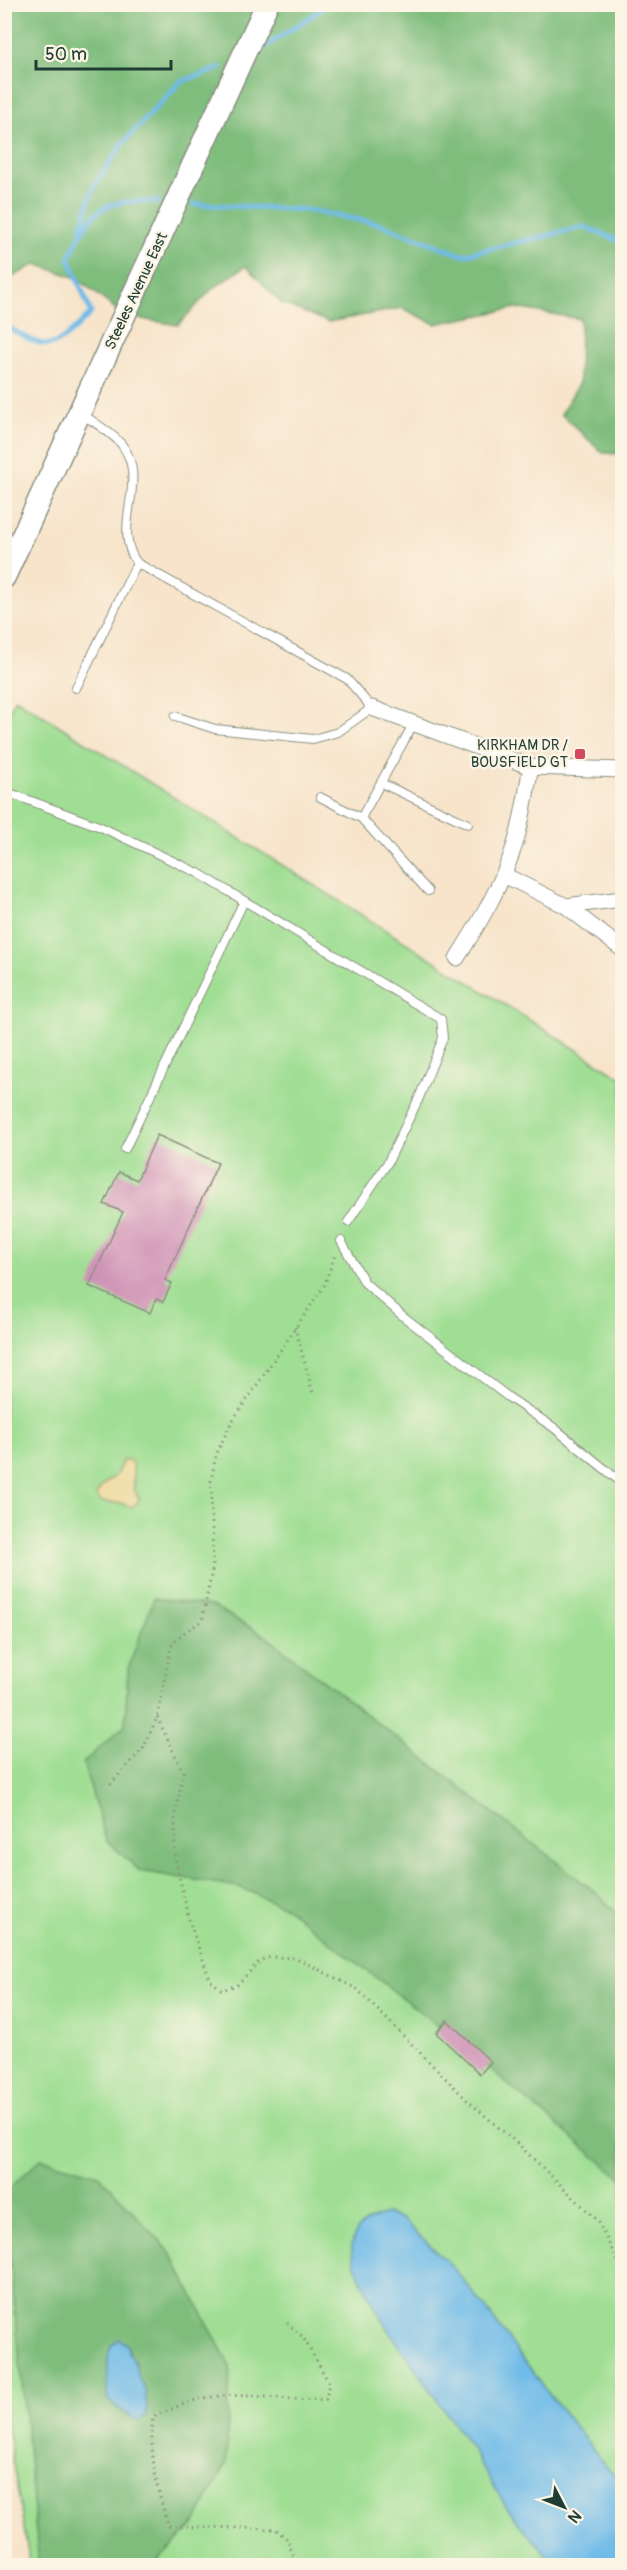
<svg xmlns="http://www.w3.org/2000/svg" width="627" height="2570" font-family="Pangolin,sans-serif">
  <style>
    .green { fill: #9fde93; stroke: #5f8e64; stroke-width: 1.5 }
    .forest { fill: #7fbd7d; stroke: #4f7d58; stroke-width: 1.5 }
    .sand { fill: #eeda9e; stroke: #868c69; stroke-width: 1.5 }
    .water { fill: #6fbbe8; stroke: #477c8e; stroke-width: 1.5 }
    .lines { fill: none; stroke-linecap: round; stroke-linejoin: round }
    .stream { stroke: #6fbbe8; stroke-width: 5 }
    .building { fill: #cf91b6 }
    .service-casing { stroke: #8b9080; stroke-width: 10 }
    .minor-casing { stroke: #8b9080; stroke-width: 17 }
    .secondary-casing { stroke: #8b9080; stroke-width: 25 }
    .path { stroke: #8b9080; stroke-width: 3; stroke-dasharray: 1.5 4.5; stroke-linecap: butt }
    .service { stroke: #fff; stroke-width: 8 }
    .minor { stroke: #fff; stroke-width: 15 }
    .secondary { stroke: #fff; stroke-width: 22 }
    .poi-dot { fill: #d1495b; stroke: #fcf5e5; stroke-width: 2 }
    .labels { text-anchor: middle; stroke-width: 5; stroke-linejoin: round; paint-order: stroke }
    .street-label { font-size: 15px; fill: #1f3d34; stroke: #fcf5e5 }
    .poi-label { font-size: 15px; fill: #1f3d34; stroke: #fcf5e5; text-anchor: end }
  </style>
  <rect width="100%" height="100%" fill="#fcf5e5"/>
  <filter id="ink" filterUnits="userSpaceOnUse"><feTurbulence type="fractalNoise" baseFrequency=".0167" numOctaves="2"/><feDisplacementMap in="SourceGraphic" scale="12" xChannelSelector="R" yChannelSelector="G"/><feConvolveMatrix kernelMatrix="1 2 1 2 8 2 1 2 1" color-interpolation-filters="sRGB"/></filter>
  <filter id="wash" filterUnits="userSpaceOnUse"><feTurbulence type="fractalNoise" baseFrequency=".008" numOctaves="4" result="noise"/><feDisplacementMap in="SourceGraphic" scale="24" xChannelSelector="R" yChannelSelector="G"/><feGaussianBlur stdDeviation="1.35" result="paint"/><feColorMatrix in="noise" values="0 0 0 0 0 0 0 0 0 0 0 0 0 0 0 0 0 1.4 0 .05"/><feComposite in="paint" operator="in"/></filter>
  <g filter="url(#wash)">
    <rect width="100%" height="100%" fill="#f7e4cb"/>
    <path class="green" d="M 15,698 L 622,1078 L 622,2565 L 30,2565 L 5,2416 L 4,720 Z"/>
    <path class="forest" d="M 17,4 L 622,5 L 622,454 L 603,453 L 561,414 L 579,383 L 580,319 L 516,308 L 435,324 L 402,308 L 328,322 L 281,303 L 246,266 L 211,290 L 178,325 L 124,316 L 77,278 L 36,264 L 5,281 L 4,7 Z
      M 154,1598 L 213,1606 L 264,1635 L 594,1891 L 622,1918 L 622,2179 L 423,2014 L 285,1907 L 239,1887 L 140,1871 L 106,1840 L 83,1763 L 125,1725 L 128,1669 Z
      M 41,2159 L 99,2175 L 169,2251 L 230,2366 L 226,2464 L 195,2523 L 154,2565 L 39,2565 L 4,2193 Z"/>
    <path class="sand" d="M 123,1460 L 129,1460 L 133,1465 L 134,1489 L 139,1498 L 137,1503 L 131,1507 L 121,1503 L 101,1502 L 96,1495 L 101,1487 L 116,1475 Z"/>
    <path class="water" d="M 387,2214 L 402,2219 L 451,2265 L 487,2310 L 555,2402 L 622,2485 L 622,2565 L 557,2565 C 545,2553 532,2539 520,2525 C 501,2502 487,2474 471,2448 C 445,2409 348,2286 352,2245 C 354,2226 370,2218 387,2214 Z
      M 119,2339 L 128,2345 L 130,2355 L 136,2363 L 139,2379 L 146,2392 L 147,2415 L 138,2421 L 114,2406 L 107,2398 L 108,2357 L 111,2346 Z"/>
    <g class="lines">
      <path class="stream" d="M 253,55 L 329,4
        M 193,204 L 307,210 L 380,224 L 462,255 L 585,227 L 622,242
        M 81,230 L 93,188 L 123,143 L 180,82 L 221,68
        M 4,325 C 52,353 52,352 91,313 L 69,258 C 93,206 102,199 159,202"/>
    </g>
    <g id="blocks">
      <path class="building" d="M 157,1135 L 218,1163 L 165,1280 L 172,1283 L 163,1302 L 156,1299 L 150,1313 L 89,1286 L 123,1212 L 104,1204 L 119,1172 L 137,1180 Z
        M 447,2020 L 491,2062 L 480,2074 L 436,2033 Z"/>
    </g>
  </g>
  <g filter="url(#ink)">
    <use href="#blocks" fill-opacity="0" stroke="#8b9080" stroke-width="1.5"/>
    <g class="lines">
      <g class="service-casing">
        <path id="service" d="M 81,413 C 94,423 113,433 122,445 C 150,481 110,527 137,563 L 347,679 L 372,708 L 338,732 L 313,739 L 215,729 L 175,716
          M 76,688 L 137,563
          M 414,723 L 361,818 L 428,891
          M 381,783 L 468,824
          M 4,791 L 101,827 L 198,873 L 441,1019 L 443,1038 L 419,1098 L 388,1162 L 348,1222
          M 320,797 L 361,818
          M 125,1149 L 244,901
          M 341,1241 L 365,1283 L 404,1317 L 508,1397 L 553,1427 L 622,1483"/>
      </g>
      <g class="minor-casing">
        <path id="minor" d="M 372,708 L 531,767 L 622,770
          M 504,875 L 566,906 L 622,899
          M 566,906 L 622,949
          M 457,958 C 480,922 502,885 515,844 C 523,819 526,792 531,767"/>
      </g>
      <g class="secondary-casing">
        <path id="secondary" d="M 4,577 L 267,4"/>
      </g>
      <path class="path" d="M 295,1327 L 313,1393
        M 157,1717 L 183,1772 L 175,1818 L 175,1859 L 190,1923 L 210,1980 L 222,1990 L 237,1985 L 261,1960 L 271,1957 L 296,1958 L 357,1989 L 468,2101 L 519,2145 L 597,2220 L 622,2270
        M 110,1784 L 143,1749 L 158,1715 L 171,1646 L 182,1634 L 202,1621 L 213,1566 L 211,1481 L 216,1455 L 231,1423 L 324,1286 L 335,1255
        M 287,2323 L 303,2337 L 329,2383 L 326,2399 C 287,2402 249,2392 210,2397 C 190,2400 172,2409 153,2417 C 149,2453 157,2493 169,2526 L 276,2529 L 286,2538 L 298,2566"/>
      <use href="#service" class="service"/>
      <use href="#minor" class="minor"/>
      <use href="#secondary" class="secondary"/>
    </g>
  </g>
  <rect class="poi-dot" x="574" y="748" width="12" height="12" rx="3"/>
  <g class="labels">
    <g class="street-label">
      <text transform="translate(136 291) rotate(-65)" y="5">Steeles Avenue East</text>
    </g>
    <g class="poi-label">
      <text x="568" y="750">KIRKHAM DR /<tspan x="568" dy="17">BOUSFIELD GT</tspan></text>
    </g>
  </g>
  <rect width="627" height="2570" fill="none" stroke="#fcf5e5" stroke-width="24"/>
  <g transform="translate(564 2507) rotate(132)" stroke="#fcf5e5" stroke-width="4.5" paint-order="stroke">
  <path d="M0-4.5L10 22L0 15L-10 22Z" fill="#1f3d34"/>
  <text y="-9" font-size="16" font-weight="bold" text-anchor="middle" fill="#1f3d34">N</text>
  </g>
  <path d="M36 60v9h135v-9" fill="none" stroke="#1f3d34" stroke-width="3"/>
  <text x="45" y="60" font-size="18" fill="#1f3d34" stroke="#fcf5e5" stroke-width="4.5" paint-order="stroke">50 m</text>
</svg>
